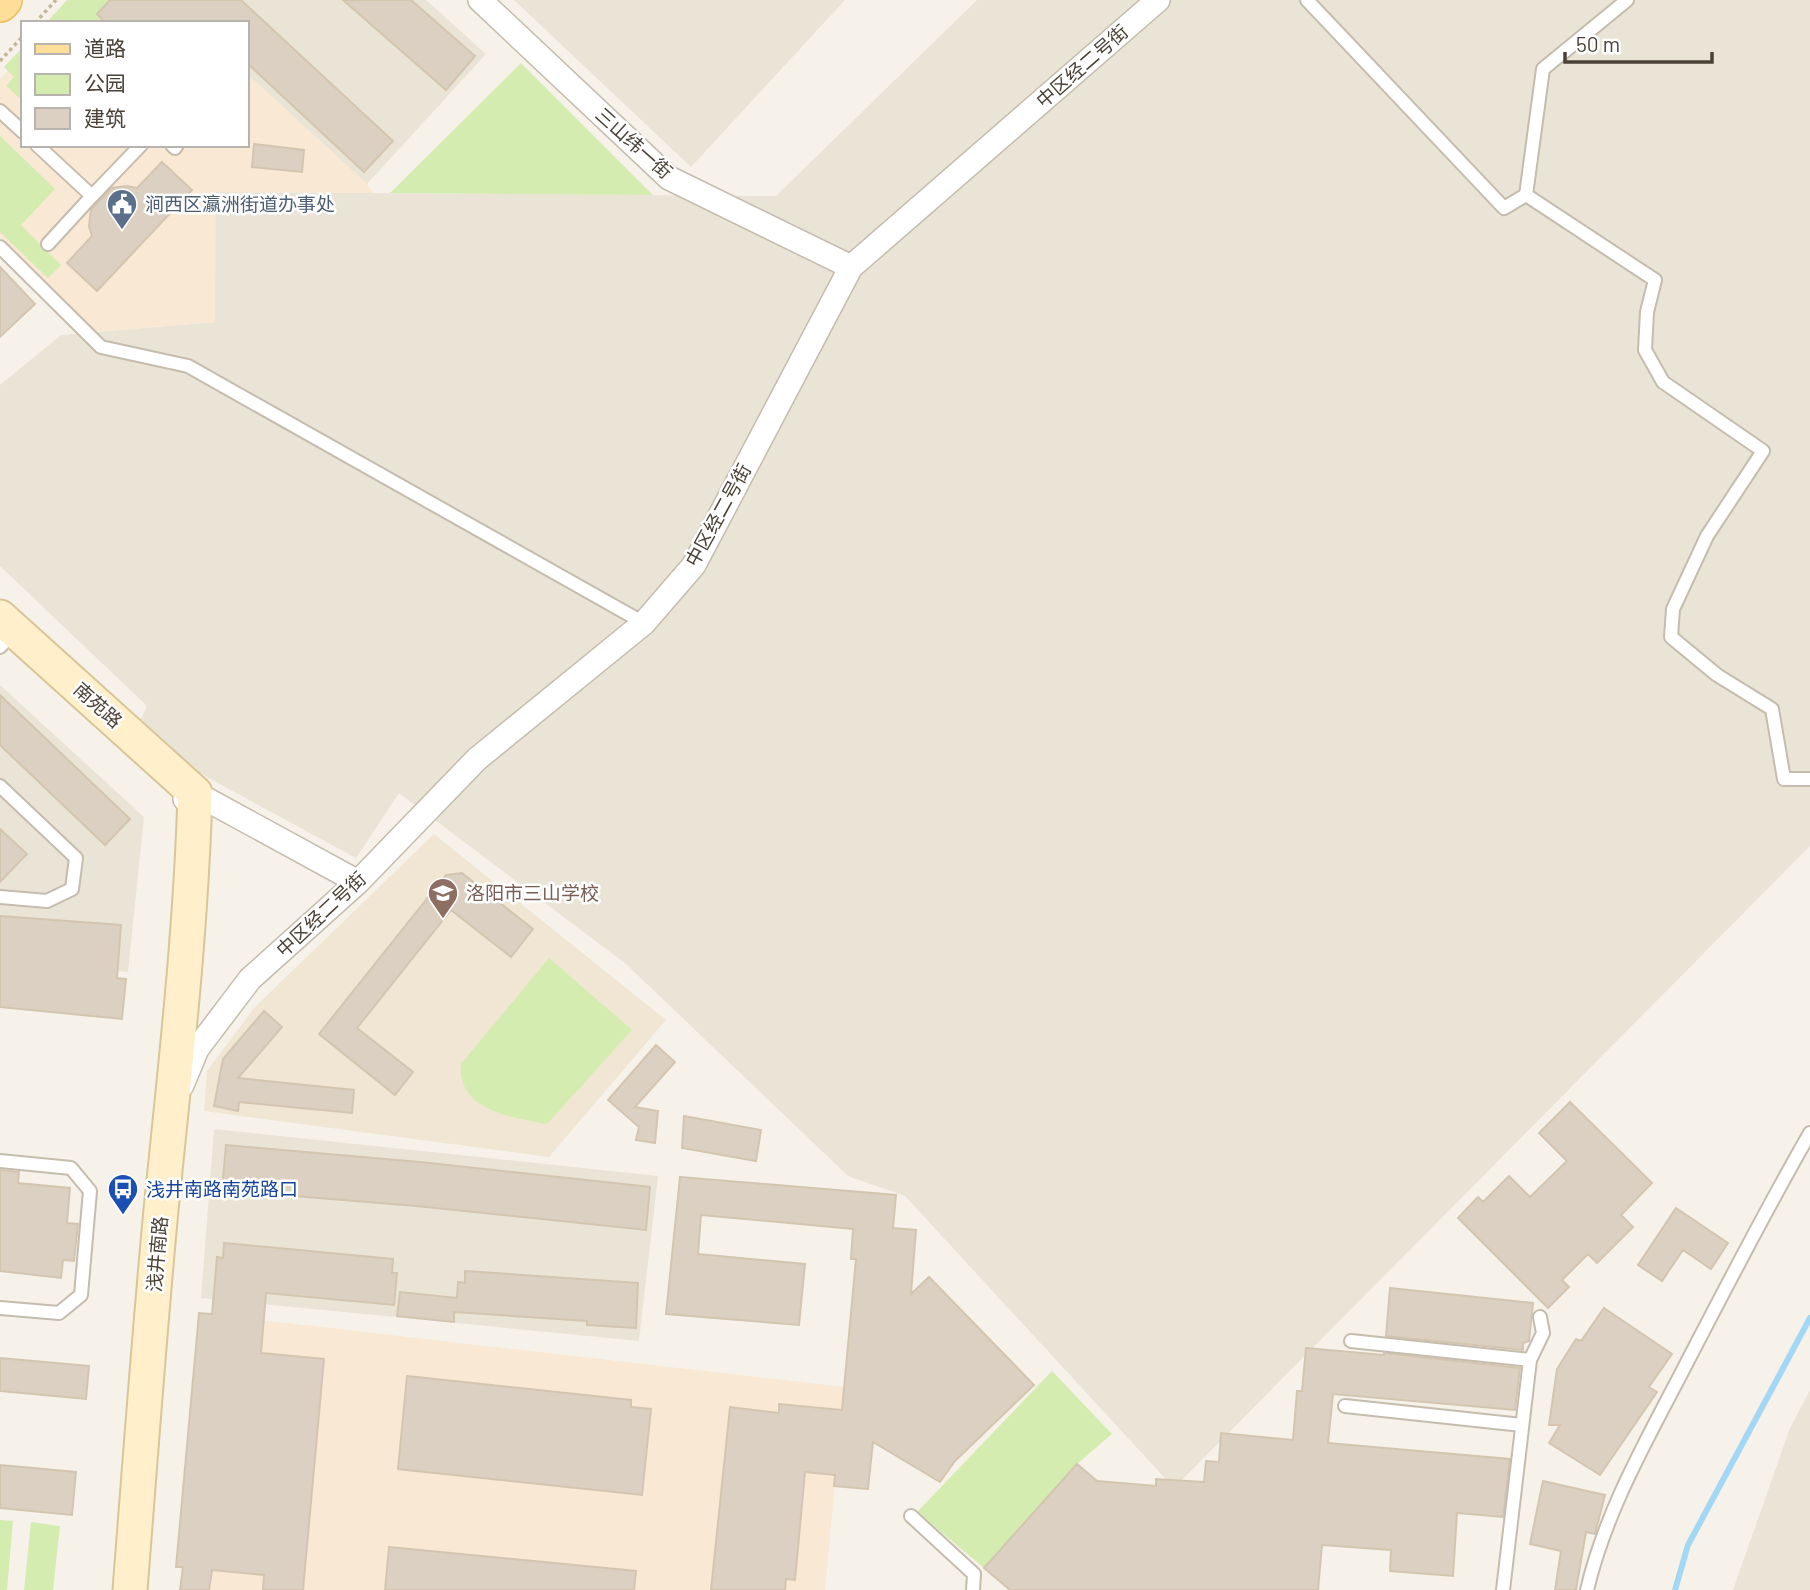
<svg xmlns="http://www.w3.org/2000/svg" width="1810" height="1590" font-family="Barlow,'Noto Sans SC',sans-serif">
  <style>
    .residential { fill: #eae4d7 }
    .commercial { fill: #f8e8d4 }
    .education { fill: #f0e6d3 }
    .green { fill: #d4ecb0 }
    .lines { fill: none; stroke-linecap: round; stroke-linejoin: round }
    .stream { stroke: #a3d7f6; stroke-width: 6 }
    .building { fill: #dbd0c1; stroke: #d4c5b1; stroke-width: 2 }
    .lane-casing { stroke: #c5bcae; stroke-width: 16 }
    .street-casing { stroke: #c5bcae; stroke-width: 26 }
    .secondary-casing { stroke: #d9c597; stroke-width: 37 }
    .primary-casing { stroke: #edbd61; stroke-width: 40 }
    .path { stroke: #c5b59b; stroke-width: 3.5; stroke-dasharray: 3.5 3.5; stroke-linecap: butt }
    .lane { stroke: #fff; stroke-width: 12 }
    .street { stroke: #fff; stroke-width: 23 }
    .secondary { stroke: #fff0cb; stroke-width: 33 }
    .primary { stroke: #ffde9a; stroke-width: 37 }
    .labels { text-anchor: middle; stroke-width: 5; stroke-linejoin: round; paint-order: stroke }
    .street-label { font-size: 19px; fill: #4b4237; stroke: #fff }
    .service-label { font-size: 19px; fill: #4e5e75; stroke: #fff; text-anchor: start }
    .education-label { font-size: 19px; fill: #785e54; stroke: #fff; text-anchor: start }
    .transit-label { font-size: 19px; fill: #164399; stroke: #fff; text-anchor: start }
  </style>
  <rect width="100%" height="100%" fill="#f6f2ea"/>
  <path class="residential" d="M 165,0 L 426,0 L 486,54 L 367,184 L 247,74 L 247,23 Z
    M 514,0 L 845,0 L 691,167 Z
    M 977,0 L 1810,0 L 1810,846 L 1174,1488 L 905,1196 L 848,1176 L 626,964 L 399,793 L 356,858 L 133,737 L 147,706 L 0,566 L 0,385 L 61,335 L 215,322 L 215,192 L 776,196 Z
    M 0,685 L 144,817 L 128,972 L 0,961 Z
    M 214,1129 L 658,1176 L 639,1341 L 201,1298 Z
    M 1810,1390 L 1810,1590 L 1733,1590 L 1790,1428 Z"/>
  <path class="commercial" d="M 23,54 L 23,145 L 247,145 L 247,74 L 367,184 L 373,193 L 216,192 L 215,322 L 96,332 L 0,237 L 0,79 Z
    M 199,1313 L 844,1387 L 825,1590 L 180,1590 Z"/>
  <path class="education" d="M 434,834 L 666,1020 L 549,1157 L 204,1111 L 207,1071 L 255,1007 Z"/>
  <path class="green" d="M 67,0 L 110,0 L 97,14 L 106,23 L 46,23 Z
    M 23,47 L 23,101 L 6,86 L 14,77 L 4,67 Z
    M 521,63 L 653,195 L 390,193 Z
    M 0,136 L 55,189 L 21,225 L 61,265 L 48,278 L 0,232 Z
    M 549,958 L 632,1030 L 547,1124 C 512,1117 457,1111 461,1064 Z
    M 1052,1371 L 1112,1434 L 1077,1464 L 984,1568 L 917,1512 Z
    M 0,1520 L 13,1521 L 7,1590 L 0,1590 Z
    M 31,1522 L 60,1526 L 53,1590 L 24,1590 Z"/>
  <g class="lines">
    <path class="stream" d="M 1675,1590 L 1688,1545 L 1810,1318"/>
  </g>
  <path class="building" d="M 110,0 L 241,0 L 393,141 L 364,172 L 247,63 L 247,23 L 106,23 L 97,14 Z
    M 343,0 L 411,0 L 475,56 L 446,90 Z
    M 254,144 L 304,150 L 302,172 L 252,167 Z
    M 162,162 L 192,190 L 97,291 L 67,263 L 92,236 L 89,226 L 91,210 L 111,188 L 127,186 L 137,188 Z
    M 0,267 L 35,304 L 0,337 Z
    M 0,695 L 130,819 L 105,845 L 0,745 Z
    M 0,829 L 27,854 L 0,882 Z
    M 462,873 L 533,929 L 511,957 L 451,910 L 357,1028 L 413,1072 L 395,1095 L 319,1034 L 446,875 Z
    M 0,916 L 121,925 L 117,978 L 126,979 L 122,1019 L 0,1007 Z
    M 264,1011 L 282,1027 L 238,1078 L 354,1090 L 352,1113 L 239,1102 L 238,1111 L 214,1106 L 223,1059 Z
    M 656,1045 L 675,1062 L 635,1107 L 658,1111 L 655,1143 L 636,1140 L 639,1127 L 608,1100 Z
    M 1570,1102 L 1652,1183 L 1621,1215 L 1633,1227 L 1597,1263 L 1588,1254 L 1562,1280 L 1569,1287 L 1548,1308 L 1458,1218 L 1478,1197 L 1483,1202 L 1509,1176 L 1530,1197 L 1567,1161 L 1539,1133 Z
    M 684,1116 L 761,1130 L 756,1161 L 682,1148 Z
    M 226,1145 L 420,1162 L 650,1187 L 646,1230 L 416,1206 L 222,1190 Z
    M 0,1170 L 19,1172 L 18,1183 L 70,1188 L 67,1223 L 78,1224 L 74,1261 L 63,1260 L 61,1278 L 0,1271 Z
    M 680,1177 L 896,1195 L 893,1228 L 916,1230 L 911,1294 L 929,1277 L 1034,1385 L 955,1461 L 940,1482 L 873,1442 L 868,1489 L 834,1486 L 835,1475 L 805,1472 L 795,1580 L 786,1579 L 785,1590 L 711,1590 L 730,1407 L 779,1413 L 779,1404 L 842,1410 L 856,1259 L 851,1259 L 853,1229 L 701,1215 L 698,1254 L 805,1264 L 799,1325 L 666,1314 Z
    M 1676,1208 L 1728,1243 L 1711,1269 L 1683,1250 L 1662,1281 L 1638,1265 Z
    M 224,1243 L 393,1259 L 392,1273 L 397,1273 L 394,1305 L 266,1293 L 261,1353 L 324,1359 L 303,1590 L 263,1590 L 264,1575 L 212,1570 L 209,1590 L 180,1590 L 183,1567 L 176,1567 L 199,1313 L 212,1314 L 217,1257 L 223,1258 Z
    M 465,1271 L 638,1283 L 636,1328 L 587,1325 L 587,1321 L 454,1312 L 454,1322 L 397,1316 L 400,1292 L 457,1298 L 458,1282 L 465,1283 Z
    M 1390,1288 L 1533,1303 L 1529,1341 L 1523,1343 L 1523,1350 L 1386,1336 Z
    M 1604,1308 L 1672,1354 L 1649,1387 L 1657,1392 L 1600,1475 L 1549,1443 L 1560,1425 L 1549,1425 L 1557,1369 L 1576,1339 L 1581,1341 Z
    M 1306,1348 L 1384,1355 L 1384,1353 L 1520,1368 L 1515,1410 L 1333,1394 L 1328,1443 L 1510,1459 L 1503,1517 L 1457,1513 L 1453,1576 L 1390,1571 L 1391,1550 L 1322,1545 L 1318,1590 L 1010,1590 L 984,1568 L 1077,1464 L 1097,1481 L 1156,1486 L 1156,1479 L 1204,1482 L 1206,1461 L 1219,1462 L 1221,1433 L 1293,1440 L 1297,1391 L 1302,1391 Z
    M 0,1358 L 89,1366 L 86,1399 L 0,1391 Z
    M 407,1376 L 631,1400 L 631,1407 L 651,1409 L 642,1495 L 398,1469 Z
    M 0,1465 L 76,1472 L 72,1515 L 0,1508 Z
    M 1543,1481 L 1605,1495 L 1595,1534 L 1586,1532 L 1576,1590 L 1555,1590 L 1561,1551 L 1530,1544 Z
    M 389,1547 L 636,1571 L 634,1590 L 385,1590 Z"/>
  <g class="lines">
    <g class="lane-casing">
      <path id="lane" d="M 1307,0 L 1504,208 L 1526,195 L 1543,69 L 1627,0
        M 0,111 L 23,132
        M 37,145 L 92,196 L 48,244
        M 172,145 L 175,148 L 177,145
        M 1526,195 L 1655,280 L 1647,312 L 1645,350 L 1663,382 L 1763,451 L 1707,536 L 1673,609 L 1671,637 L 1717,675 L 1772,709 L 1784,779 L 1810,779
        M 92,196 L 141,145
        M 0,247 L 101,347 L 188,366 L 644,623
        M 0,647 L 15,631
        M 0,786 L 76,858 L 72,889 L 47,901 L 0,897
        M 0,1161 L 71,1168 L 90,1191 L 81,1295 L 59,1313 L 0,1308
        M 1351,1341 L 1530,1360
        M 1345,1406 L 1522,1425
        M 911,1516 L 974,1574 L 973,1590
        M 1503,1590 L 1530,1360 L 1543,1333 L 1540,1317
        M 1587,1590 C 1605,1513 1646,1441 1682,1372 C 1724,1291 1765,1211 1810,1133"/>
    </g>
    <g class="street-casing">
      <path id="street" d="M 480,0 L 669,178 L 851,267
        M 185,799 L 195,793 L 358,882
        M 182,1085 L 197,1049 L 250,979 L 358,882 L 477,759 L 644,623 L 694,565 L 851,267 L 1158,0"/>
    </g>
    <g class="secondary-casing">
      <path id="secondary" d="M 0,617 L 195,793 C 191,933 175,1071 161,1210 C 149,1337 140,1463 130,1590"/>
    </g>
    <g class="primary-casing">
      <path id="primary" d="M 0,3 L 3,0"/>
    </g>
    <path class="path" d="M 35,23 L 56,0
      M 0,61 L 23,36"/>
    <use href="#lane" class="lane"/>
    <use href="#street" class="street"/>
    <use href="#secondary" class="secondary"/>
    <use href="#primary" class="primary"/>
  </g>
  <defs>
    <g id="civic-pin" transform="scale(1.575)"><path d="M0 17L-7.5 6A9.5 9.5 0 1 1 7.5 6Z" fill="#5c6f8a" stroke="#fff"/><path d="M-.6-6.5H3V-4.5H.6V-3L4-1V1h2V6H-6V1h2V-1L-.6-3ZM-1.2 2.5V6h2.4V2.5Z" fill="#fff"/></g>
    <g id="school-pin" transform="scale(1.575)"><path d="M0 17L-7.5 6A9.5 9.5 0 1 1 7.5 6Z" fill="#8d6e63" stroke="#fff"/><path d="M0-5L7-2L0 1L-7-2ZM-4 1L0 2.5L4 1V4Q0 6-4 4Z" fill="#fff"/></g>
    <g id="bus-pin" transform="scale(1.575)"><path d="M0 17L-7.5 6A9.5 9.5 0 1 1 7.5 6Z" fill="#1a4fb4" stroke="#fff"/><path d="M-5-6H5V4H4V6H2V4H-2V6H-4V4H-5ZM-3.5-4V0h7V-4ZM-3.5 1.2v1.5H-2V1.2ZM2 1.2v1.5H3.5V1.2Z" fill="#fff"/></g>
  </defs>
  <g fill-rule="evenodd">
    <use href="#civic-pin" x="122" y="204"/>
    <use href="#school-pin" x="443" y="893"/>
    <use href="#bus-pin" x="123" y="1189"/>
  </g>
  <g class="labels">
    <g class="street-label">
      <text transform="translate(1082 66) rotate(-41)" y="7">中区经二号街</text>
      <text transform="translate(634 143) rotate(42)" y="7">三山纬一街</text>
      <text transform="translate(718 515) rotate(-61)" y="7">中区经二号街</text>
      <text transform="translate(98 705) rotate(42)" y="7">南苑路</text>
      <text transform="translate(321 914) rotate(-43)" y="7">中区经二号街</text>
      <text transform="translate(157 1254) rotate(-85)" y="7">浅井南路</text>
    </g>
    <g class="service-label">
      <text x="145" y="211">涧西区瀛洲街道办事处</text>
    </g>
    <g class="education-label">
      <text x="466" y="900">洛阳市三山学校</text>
    </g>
    <g class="transit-label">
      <text x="146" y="1196">浅井南路南苑路口</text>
    </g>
  </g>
  <rect x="21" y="21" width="228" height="126" fill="#ffffff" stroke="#b7b3af" stroke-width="2"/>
  <rect x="35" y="44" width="35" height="10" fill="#ffde9a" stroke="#b7b3af" stroke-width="2"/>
  <text x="84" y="56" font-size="21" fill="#4b4237">道路</text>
  <rect x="35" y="74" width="35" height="21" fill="#d4ecb0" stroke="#b7b3af" stroke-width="2"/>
  <text x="84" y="91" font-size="21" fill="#4b4237">公园</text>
  <rect x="35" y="108" width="35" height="21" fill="#dbd0c1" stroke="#b7b3af" stroke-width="2"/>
  <text x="84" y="126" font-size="21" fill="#4b4237">建筑</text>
  <path d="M1565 52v10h147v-10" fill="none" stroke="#4b4237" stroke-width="3.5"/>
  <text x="1576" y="52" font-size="21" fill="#4b4237" stroke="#ffffff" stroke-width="5" paint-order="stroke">50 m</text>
</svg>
